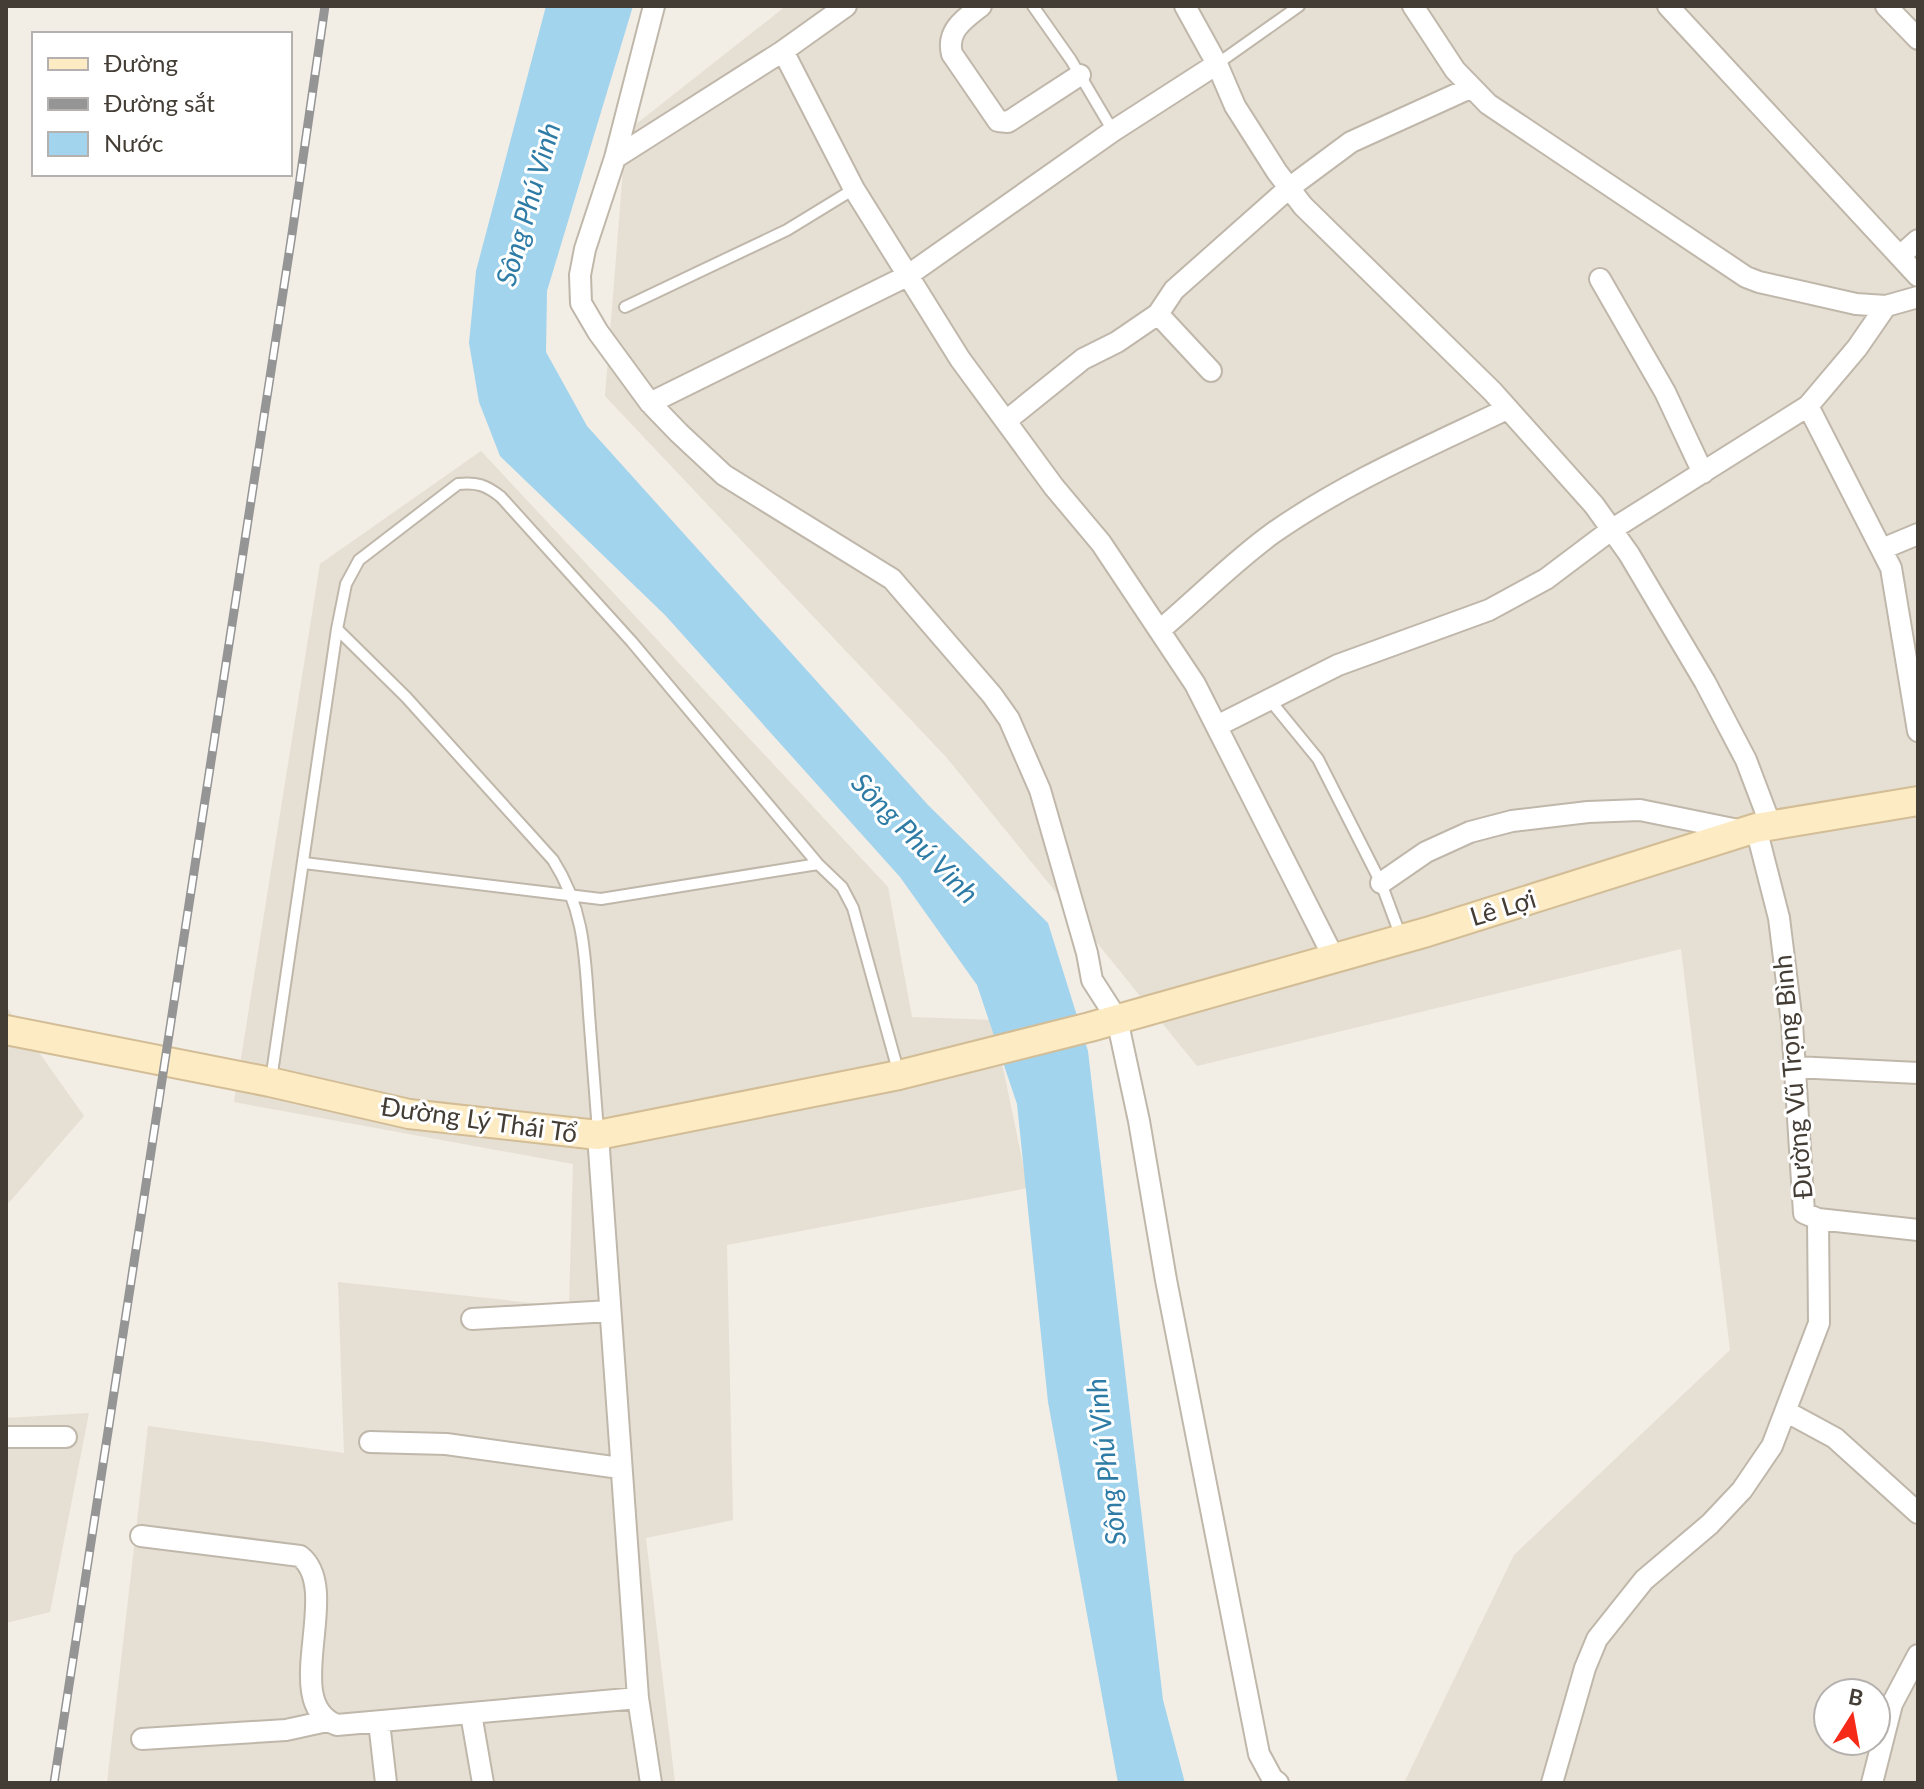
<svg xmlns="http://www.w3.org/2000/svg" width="1924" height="1789" font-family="Lato,sans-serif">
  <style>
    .residential { fill: #e6dfd3; fill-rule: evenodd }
    .water { fill: #a2d4ee }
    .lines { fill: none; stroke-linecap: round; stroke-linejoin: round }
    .lane-casing { stroke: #c0b7ab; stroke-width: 14 }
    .street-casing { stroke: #c0b7ab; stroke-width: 24 }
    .secondary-casing { stroke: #d2bd96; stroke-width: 32 }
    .lane { stroke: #fff; stroke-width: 10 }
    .street { stroke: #fff; stroke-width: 20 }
    .secondary { stroke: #fdebc4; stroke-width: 28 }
    .rail-casing { stroke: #959595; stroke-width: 9 }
    .rail { stroke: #fff; stroke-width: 6; stroke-dasharray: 18; stroke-linecap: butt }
    .labels { text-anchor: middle; stroke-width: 6; stroke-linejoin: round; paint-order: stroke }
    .street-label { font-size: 26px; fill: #443d35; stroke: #fff }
    .water-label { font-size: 28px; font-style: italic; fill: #2e7ca6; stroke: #fff }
  </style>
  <rect width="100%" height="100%" fill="#f2ede5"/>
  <path class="residential" d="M 786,6 L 1918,6 L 1918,1783 L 1404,1783 L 1514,1555 L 1730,1350 L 1681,949 L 1197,1066 L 947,758 L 605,396 L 626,132 ZM 1828,1693 L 1876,1693 L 1876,1741 L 1828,1741 Z
    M 481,451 L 888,887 L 912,1017 L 993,1020 L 1028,1188 L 727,1245 L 733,1520 L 646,1538 L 675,1783 L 107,1783 L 148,1426 L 344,1453 L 338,1282 L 569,1307 L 573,1164 L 234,1102 L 320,564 Z
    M 6,1006 L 84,1116 L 6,1206 Z
    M 89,1413 L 50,1612 L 6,1623 L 6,1418 Z"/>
  <path class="water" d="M 546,6 L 633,6 L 547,291 L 546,352 L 587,426 L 928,805 L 1048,923 L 1088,1051 L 1163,1700 L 1185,1783 L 1118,1783 L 1048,1402 L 1017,1104 L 977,985 L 900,877 L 665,615 L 500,456 L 479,402 L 469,343 L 476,271 Z"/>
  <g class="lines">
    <g class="lane-casing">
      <path id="lane" d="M 1033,6 L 1071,60 L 1113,131
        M 1217,64 L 1299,6
        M 625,307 L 787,230 L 854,189
        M 337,629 L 406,697 L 553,860 C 585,910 585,956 589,1014 C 592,1053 595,1092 598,1131
        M 1269,699 L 1318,759 L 1381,883 L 1401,937
        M 304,863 L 601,899 L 818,864
        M 271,1080 L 337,629 L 346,584 L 359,560 L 458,484 C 477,482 486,485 501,497 L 632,642 L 818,864 L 842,887 L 853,908 L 899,1074"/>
    </g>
    <g class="street-casing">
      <path id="street" d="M 654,6 L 615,158 L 585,249 L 580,275 L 581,303 L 598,332 L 650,403 L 679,433 L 724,475 L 892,579 L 992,695 L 1009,719 L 1040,790 L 1087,953 L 1092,980 L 1117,1019 L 1139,1121 L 1166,1280 L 1259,1754 L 1272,1778 L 1278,1783
        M 981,6 C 964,19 946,31 952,54 L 998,121 L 1008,122 L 1080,75
        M 1185,6 L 1217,64 L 1235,106 L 1277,172 L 1303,206 L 1492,391 L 1594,505 L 1629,554 L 1705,682 L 1746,760 L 1771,826
        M 1413,6 L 1455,70 L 1488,104 L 1746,277 L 1759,282 L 1856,304 L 1886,306 L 1918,297
        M 1668,6 L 1918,276
        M 1886,6 L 1918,39
        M 783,51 L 854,189 L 960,359 L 1054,487 L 1101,543 L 1195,684 L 1334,958
        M 615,158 L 783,51 L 846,6
        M 1900,256 L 1918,240
        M 1600,279 L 1665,392 L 1703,473
        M 1158,314 L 1211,371
        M 650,403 L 907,276 L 1113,131 L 1217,64
        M 1808,406 L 1891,568 L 1918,731
        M 1006,421 L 1083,359 L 1117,342 L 1158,314 L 1174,290 L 1289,188 L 1351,142 L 1470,88
        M 1882,549 L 1918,534
        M 1161,629 C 1198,598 1234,561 1273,533 C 1346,482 1428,447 1507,409
        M 1217,726 L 1338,665 L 1489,610 L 1546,579 L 1611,530 L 1808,406 L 1857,348 L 1886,306
        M 1756,828 L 1779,918 L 1792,1023 L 1804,1213 L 1818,1219 L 1918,1230
        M 1381,883 L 1426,852 L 1470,832 L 1512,821 L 1588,812 L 1640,810 L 1743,831
        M 1795,1067 L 1918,1073
        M 598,1135 L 638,1698 L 651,1783
        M 472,1319 L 610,1311
        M 1787,1412 L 1835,1438 L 1918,1513
        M 6,1437 L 66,1437
        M 370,1442 L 446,1444 L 620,1468
        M 141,1536 L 300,1556 C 344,1590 278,1703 337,1725 L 638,1698
        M 471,1714 L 483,1783
        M 379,1722 L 386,1783
        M 142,1739 L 286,1730 L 327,1721
        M 1552,1783 L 1585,1668 L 1597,1639 L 1644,1580 L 1710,1524 L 1742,1490 L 1772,1446 L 1819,1323 L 1818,1219
        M 1872,1783 L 1892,1704 L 1918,1655"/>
    </g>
    <g class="secondary-casing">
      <path id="secondary" d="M 6,1030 L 270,1082 L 409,1114 L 598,1135 L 899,1075 L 1090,1027 L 1427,932 L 1756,828 L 1918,801"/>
    </g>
    <use href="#lane" class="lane"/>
    <use href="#street" class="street"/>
    <use href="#secondary" class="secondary"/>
    <g class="rail-casing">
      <path id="rail" d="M 54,1783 L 292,234 L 325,6"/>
    </g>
    <use href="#rail" class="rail"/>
  </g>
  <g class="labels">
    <g class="street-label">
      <text transform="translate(1503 908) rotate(-17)" y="9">Lê Lợi</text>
      <text transform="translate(1793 1077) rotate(-95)" y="9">Đường Vũ Trọng Bình</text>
      <text transform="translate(479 1120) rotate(8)" y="9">Đường Lý Thái Tổ</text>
    </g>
    <g class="water-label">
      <text transform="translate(528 204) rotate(-74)" y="10">Sông Phú Vinh</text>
      <text transform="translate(915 838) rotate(46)" y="10">Sông Phú Vinh</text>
      <text transform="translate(1106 1462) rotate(-97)" y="10">Sông Phú Vinh</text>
    </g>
  </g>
  <rect width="1924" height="1789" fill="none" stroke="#443d35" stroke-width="16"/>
  <rect x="32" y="32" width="260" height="144" fill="#ffffff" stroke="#b4b1ae" stroke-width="2"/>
  <rect x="48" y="58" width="40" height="12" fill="#fdebc4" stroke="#b4b1ae" stroke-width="2"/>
  <text x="104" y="72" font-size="24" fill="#443d35">Đường</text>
  <rect x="48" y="98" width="40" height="12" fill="#959595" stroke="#b4b1ae" stroke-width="2"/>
  <text x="104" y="112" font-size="24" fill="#443d35">Đường sắt</text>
  <rect x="48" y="132" width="40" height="24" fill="#a2d4ee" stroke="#b4b1ae" stroke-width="2"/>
  <text x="104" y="152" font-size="24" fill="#443d35">Nước</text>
  <g transform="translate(1852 1717) rotate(11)"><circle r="38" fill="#ffffff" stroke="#b4b1ae" stroke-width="2"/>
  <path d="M0-6L14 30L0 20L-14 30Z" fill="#f62a19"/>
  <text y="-12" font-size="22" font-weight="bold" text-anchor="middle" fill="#443d35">B</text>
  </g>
</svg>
